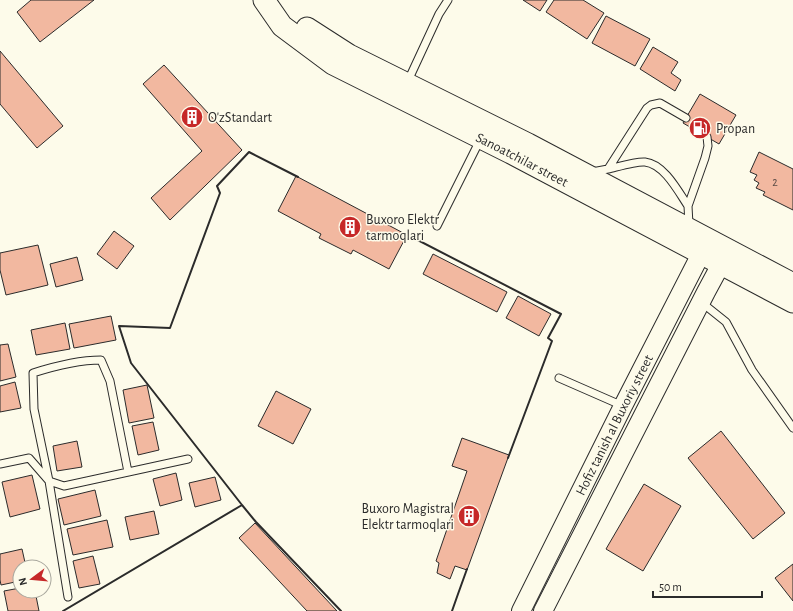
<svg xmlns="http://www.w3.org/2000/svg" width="793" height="611" font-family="'Alegreya Sans',sans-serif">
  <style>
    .building { fill: #f2b8a0; stroke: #2b2b2b }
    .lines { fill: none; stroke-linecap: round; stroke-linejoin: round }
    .service-casing { stroke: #2b2b2b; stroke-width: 9 }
    .secondary-casing { stroke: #2b2b2b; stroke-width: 20 }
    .primary-casing { stroke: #2b2b2b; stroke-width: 23 }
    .service { stroke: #fdfbea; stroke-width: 7 }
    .secondary { stroke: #fdfbea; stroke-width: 18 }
    .primary { stroke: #fdfbea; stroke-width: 21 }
    .wall { stroke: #2b2b2b; stroke-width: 2 }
    .labels { text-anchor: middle; stroke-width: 3; stroke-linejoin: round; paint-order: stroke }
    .number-label { font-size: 12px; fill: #5d4e48 }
    .poi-label { font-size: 14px; fill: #2b2b2b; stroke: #fdfbea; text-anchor: start }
    .street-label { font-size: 14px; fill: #2b2b2b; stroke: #fdfbea }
  </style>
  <rect width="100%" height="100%" fill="#fdfbea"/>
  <path class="building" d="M 31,0 L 94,0 L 40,42 L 17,12 Z
    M 523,0 L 547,0 L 540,11 Z
    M 554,0 L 583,0 L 604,13 L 587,39 L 546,12 Z
    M 606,16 L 650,39 L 635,66 L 592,43 Z
    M 653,47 L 678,62 L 671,73 L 681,80 L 675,91 L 640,69 Z
    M 0,51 L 63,126 L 37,148 L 0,104 Z
    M 164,65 L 242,150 L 170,220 L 151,198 L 202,151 L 143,84 Z
    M 700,94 L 736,115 L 719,144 L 683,123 Z
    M 759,152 L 793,169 L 793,210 L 763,195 L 765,192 L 756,188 L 759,183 L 754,180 L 757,175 L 750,172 Z
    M 296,176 L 407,235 L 389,269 L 353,250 L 351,254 L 319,238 L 321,234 L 278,211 Z
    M 114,231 L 134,246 L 117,269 L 97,254 Z
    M 38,245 L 48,285 L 6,295 L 0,270 L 0,253 Z
    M 433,254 L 507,292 L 497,312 L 423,274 Z
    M 77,257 L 83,280 L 56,287 L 50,264 Z
    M 518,296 L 551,314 L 539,336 L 506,318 Z
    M 111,316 L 116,340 L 74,348 L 69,324 Z
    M 65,323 L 70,349 L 36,355 L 31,330 Z
    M 8,344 L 16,377 L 0,381 L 0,345 Z
    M 15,382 L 21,408 L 0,412 L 0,386 Z
    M 147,385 L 154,418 L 129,423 L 123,390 Z
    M 276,391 L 311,409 L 293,444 L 258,426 Z
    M 153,422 L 159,450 L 138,455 L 132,426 Z
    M 721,431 L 785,513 L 753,539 L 688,458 Z
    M 462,438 L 509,455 L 467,570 L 455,566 L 450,579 L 437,573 L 439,563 L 436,561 L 467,471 L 452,466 Z
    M 77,441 L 82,467 L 57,471 L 53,446 Z
    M 176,473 L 182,500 L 160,506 L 153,479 Z
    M 32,475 L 40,509 L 10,517 L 2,482 Z
    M 215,477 L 221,500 L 195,507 L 189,483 Z
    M 644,484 L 681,506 L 643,571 L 606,549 Z
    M 95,490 L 101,516 L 64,525 L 58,499 Z
    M 154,511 L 159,534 L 130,540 L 125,517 Z
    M 107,520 L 113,547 L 73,555 L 67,529 Z
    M 255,523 L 337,611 L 307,611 L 239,538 Z
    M 22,549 L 26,567 L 20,567 L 20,581 L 1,585 L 0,580 L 0,554 Z
    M 93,556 L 100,584 L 79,588 L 73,561 Z
    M 793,564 L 793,601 L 775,578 Z
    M 20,588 L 20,591 L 35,591 L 39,611 L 8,611 L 4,591 Z"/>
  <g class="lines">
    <g class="service-casing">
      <path id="service" d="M 407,83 L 439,14 L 448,0
        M 608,169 C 617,167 637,161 645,162 C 664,164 678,191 688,206
        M 592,172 L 608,169 L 647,108 L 651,105 L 660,103 L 686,118
        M 689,225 L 688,206 L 705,158 L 708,146 L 707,137
        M 437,226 L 480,140
        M 701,302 L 726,322 L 752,370 L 793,428
        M 559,378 L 623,406
        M 0,464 L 29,458 L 49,481 L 64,486 L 188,459
        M 68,597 L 49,481 L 34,409 L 33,373 C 55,366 78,360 101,360 L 110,381 L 128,472"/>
    </g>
    <g class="secondary-casing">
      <g id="secondary">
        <path id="s1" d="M 521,611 L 623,406 L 707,242"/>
        <path d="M 543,611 L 706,292 L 727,253"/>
      </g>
    </g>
    <g class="primary-casing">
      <g id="primary">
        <path id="s2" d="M 264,0 L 282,26 L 333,64 L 511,153 L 793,302"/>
        <path d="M 307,28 L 349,55 L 528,144 L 793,284"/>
      </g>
    </g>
    <use href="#service" class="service"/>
    <use href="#secondary" class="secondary"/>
    <use href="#primary" class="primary"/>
    <path class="wall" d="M 298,177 L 249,152 L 217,186 L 220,193 L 170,328 L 119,326 L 131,363 L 242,505 L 256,522 L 341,611
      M 406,234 L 561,314 L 548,338 L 552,341 L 508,458
      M 63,611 L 242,505
      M 452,611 L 458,594 L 467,569"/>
  </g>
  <defs>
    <g id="building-disc" transform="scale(1.15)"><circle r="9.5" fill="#c62828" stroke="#fdfbea"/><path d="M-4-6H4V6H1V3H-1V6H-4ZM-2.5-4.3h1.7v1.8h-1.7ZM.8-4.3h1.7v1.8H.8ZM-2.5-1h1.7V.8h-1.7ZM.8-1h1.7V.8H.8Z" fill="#fff"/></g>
    <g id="fuel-disc" transform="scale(1.15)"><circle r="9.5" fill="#c62828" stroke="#fdfbea"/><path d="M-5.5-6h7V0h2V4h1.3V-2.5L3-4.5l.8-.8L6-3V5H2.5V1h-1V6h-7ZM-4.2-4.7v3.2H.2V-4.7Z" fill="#fff"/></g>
  </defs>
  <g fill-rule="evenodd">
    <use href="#building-disc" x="192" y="117"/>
    <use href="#fuel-disc" x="700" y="128"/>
    <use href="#building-disc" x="350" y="227"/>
    <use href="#building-disc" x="469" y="516"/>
  </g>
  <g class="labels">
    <g class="number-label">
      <text x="775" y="186">2</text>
    </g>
    <g class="poi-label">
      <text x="208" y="122">O'zStandart</text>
      <text x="716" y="133">Propan</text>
      <text x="366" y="224">Buxoro Elektr<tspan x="366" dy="16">tarmoqlari</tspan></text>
      <text x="454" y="513" text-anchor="end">Buxoro Magistral<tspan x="454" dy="16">Elektr tarmoqlari</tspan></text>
    </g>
    <g class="street-label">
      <text dy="5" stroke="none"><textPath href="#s2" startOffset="307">Sanoatchilar street</textPath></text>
      <text dy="5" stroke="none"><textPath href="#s1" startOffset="208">Hofiz tanish al Buxoriy street</textPath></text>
    </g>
  </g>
  <g transform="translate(32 579) rotate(254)"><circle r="19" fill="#fdfbea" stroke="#a9a89e"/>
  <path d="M0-3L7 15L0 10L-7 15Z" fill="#c62828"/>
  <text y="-6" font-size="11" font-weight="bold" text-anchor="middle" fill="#2b2b2b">N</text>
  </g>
  <path d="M653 591v6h109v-6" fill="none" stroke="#2b2b2b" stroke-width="2"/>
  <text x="659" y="591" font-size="12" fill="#2b2b2b" stroke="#fdfbea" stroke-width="3" paint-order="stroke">50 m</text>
</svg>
